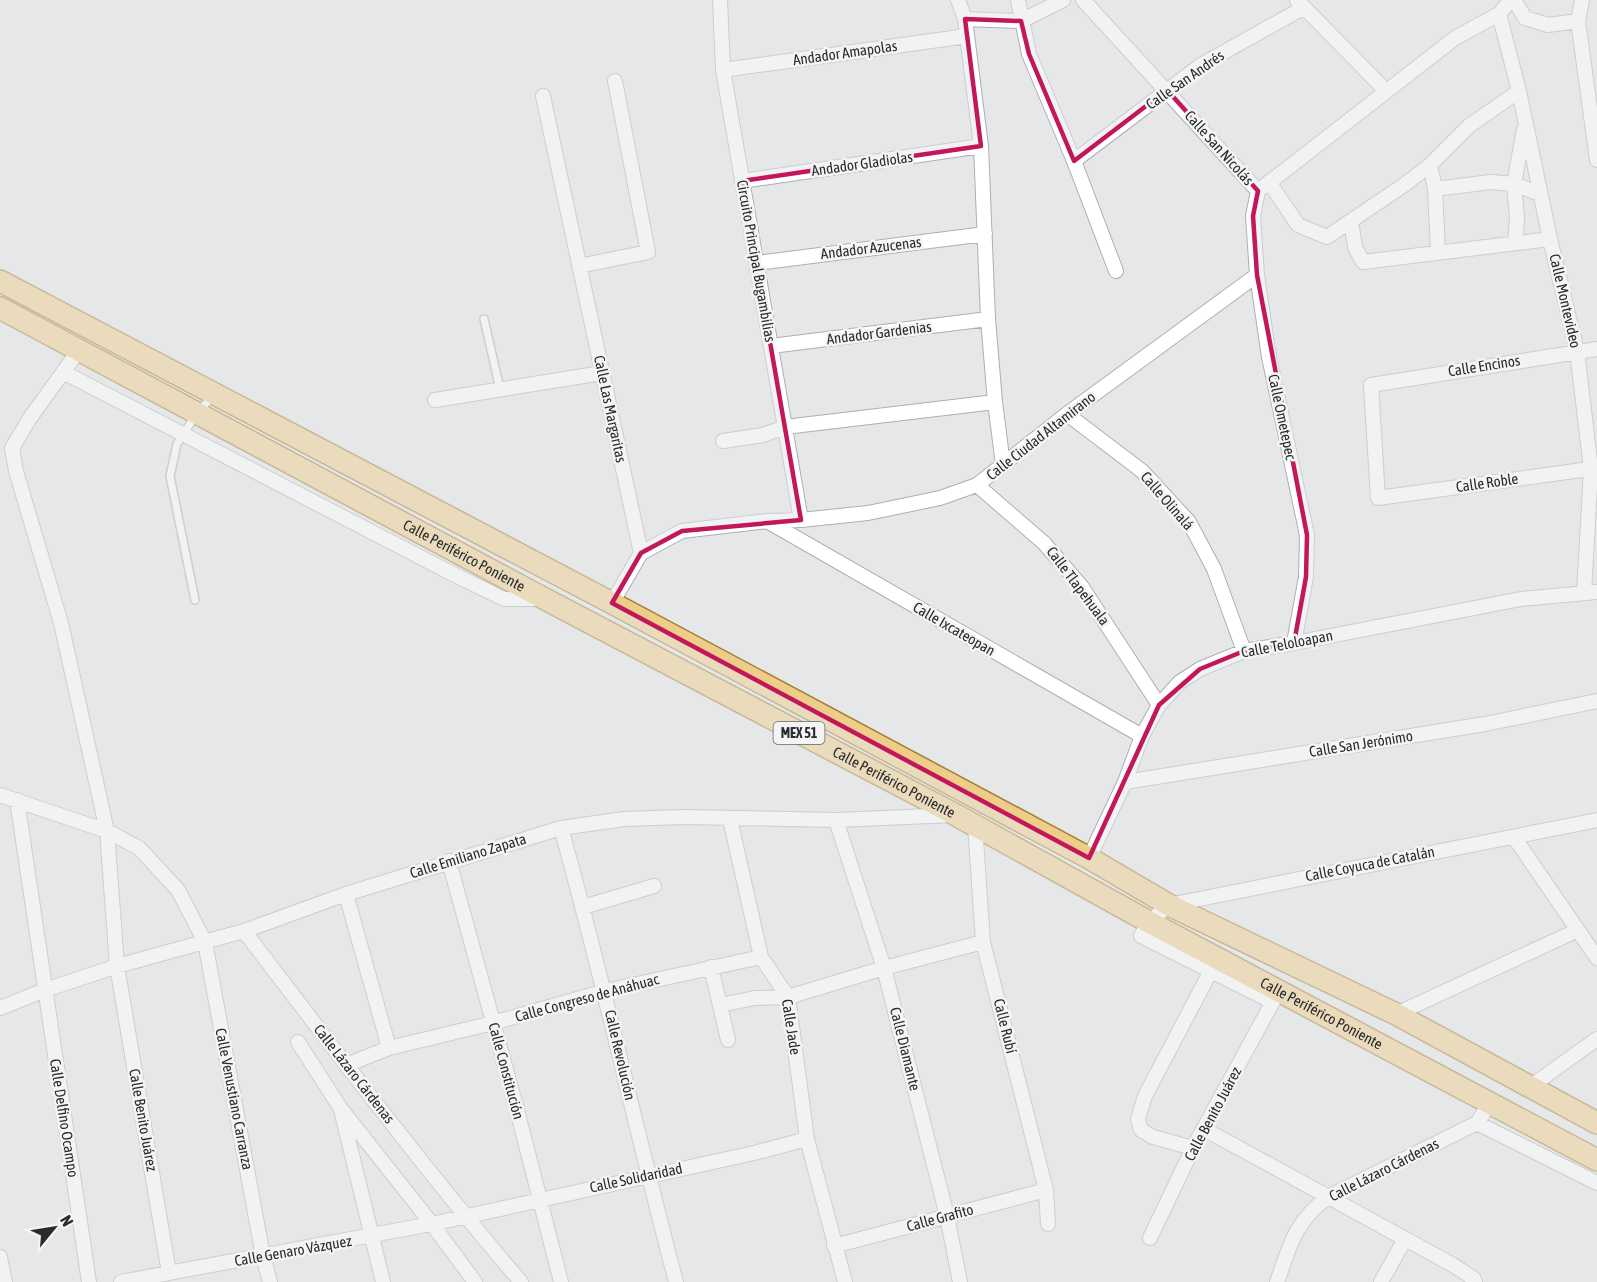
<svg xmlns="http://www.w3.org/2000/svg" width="1597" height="1282" font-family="'Asap Condensed',sans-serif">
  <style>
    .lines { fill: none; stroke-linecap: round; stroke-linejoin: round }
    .lane-casing { stroke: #aeafb1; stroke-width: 10 }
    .street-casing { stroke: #aeafb1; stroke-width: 16 }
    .primary-casing { stroke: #a17f34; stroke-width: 24 }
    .lane { stroke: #fff; stroke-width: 7 }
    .street { stroke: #fff; stroke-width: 14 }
    .primary { stroke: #edcd88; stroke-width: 21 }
    .marked { fill: none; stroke: #c2185b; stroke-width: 4.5; stroke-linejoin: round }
    .labels { text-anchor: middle; stroke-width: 5; stroke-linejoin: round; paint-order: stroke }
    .shield { fill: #f2f4f5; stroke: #666768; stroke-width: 1.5 }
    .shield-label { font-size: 14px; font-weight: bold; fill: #2a2b2b }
    .street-label { font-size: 15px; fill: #2a2b2b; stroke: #f2f4f5 }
  </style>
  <rect width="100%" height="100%" fill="#e5e7e8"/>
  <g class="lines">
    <g class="lane-casing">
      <path id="lane" d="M 484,319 L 500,389
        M 195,600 L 170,476 L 177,444 L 197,413 L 212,397"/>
    </g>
    <g class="street-casing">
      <path id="street" d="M 720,0 L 723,70 L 801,520
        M 958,0 L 965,19 L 981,146 L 988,319 L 995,402 L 1003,465
        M 1018,0 L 1029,54 L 1074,161 L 1116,271
        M 1083,0 L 1258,191
        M 1297,0 L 1386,91
        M 1514,0 L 1525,18 L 1548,25 L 1578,21
        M 1582,0 L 1578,21 L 1597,160
        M 1499,14 L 1519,91 L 1550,239 L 1577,351 L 1591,469 L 1584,593
        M 965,19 L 1021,21 L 1063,0
        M 723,70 L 967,36
        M 543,96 L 641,553
        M 1074,161 L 1201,65 L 1303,8
        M 1430,165 L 1435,189 L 1438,252
        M 742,181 L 981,146
        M 1269,182 L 1298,225 L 1327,237 L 1404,185 L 1430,165 L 1469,126 L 1519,91
        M 1262,188 L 1455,38 L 1499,14 L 1511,0
        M 1435,189 L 1491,182 L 1514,184 L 1540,194
        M 1258,191 L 1253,216 L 1257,275 L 1269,357 L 1307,535 L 1306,577 L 1294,643
        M 1351,221 L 1355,247 L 1363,262 L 1550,239
        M 1515,243 L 1517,218 L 1514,184 L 1524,129
        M 757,263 L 985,234
        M 579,266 L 648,252 L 615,81
        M 771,346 L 988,319
        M 1597,349 L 1371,385 L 1378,498 L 1597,468
        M 79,350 L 30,418 L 12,448 L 16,471 L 61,623 L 107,831 L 117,966 L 169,1273
        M 63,372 L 451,573 L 504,599 L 540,599
        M 435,400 L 602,373
        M 1067,414 L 1142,471 L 1189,522 L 1214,569 L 1244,651
        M 723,441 L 763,435 L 785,427 L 995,402
        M 977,485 L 1044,543 L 1082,587 L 1159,705
        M 767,521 L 1142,736
        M 612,603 L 641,553 L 682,531 L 767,521 L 801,520 L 868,513 L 940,498 L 977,485 L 1067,414 L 1257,275
        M 1125,782 L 1485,724 L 1597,701
        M 0,795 L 107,831 L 139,848 L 178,890 L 205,942 L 263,1256 L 270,1282
        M 17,800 L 89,1282
        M 730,819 L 761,957 L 788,997 L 807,1139 L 845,1282
        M 836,820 L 884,968 L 947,1216 L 960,1282
        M 975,825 L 983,942 L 1046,1190 L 1048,1224
        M 561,828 C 603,978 636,1131 676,1282
        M 1514,837 L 1597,958
        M 1089,858 L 1125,782 L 1142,736 L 1159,705 L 1180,682 L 1200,669 L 1244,651 L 1294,643 L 1521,599 L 1597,592
        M 449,861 L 516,1106 L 561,1282
        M 346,894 L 389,1048
        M 583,907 L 654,886
        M 244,931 C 335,1050 424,1169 521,1282
        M 711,967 L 728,1040
        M 1273,1002 L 1141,936 L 1149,922 L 1169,905 L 1597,820
        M 720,1005 L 755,998 L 788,997 L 884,968 L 983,942
        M 0,1008 L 45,990 L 117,966 L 244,931 L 346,894 L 561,828 L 624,819 L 684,817 L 836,820 L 953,815
        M 1396,1014 L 1578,930
        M 298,1042 L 341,1109 L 432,1224 L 475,1282
        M 346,1065 L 389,1048 L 493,1023 L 605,991 L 761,957
        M 1530,1087 L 1597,1039
        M 342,1114 L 383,1282
        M 1477,1123 L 1597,1183
        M 1204,1129 L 1453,1265 L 1473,1278 L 1475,1282
        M 1193,1148 L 1153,1137 L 1141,1130 L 1138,1119 L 1145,1096 L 1215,963
        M 1150,1238 L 1193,1148 L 1276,996
        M 834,1246 L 1046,1190
        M 0,1257 L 5,1282
        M 121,1282 L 436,1223 L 754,1153 L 807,1139
        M 1277,1282 C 1291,1243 1294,1223 1328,1197 L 1477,1123 L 1489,1104
        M 1381,1282 L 1405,1239"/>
    </g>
    <g class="primary-casing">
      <g id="primary">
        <path d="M 0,281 L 612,603 L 1089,858 L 1169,905 L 1396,1014 L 1597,1123"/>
        <path id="s1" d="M 0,308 L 545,599 L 956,815 L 1149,922 L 1597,1160"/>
      </g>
    </g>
    <use href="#lane" class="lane"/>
    <use href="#street" class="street"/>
    <use href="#primary" class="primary"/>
  </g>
  <path d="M0 0H1597V1282H0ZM 965,19 L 1021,21 L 1029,54 L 1074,161 L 1167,90 L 1258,191 L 1253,216 L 1257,275 L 1307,535 L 1306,577 L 1294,643 L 1244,651 L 1200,669 L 1159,705 L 1089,858 L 612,603 L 641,553 L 682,531 L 801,520 L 742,181 L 981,146 Z" fill="#e5e7e8" fill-opacity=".55" fill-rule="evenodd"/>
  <path class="marked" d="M 965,19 L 1021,21 L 1029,54 L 1074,161 L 1167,90 L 1258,191 L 1253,216 L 1257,275 L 1307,535 L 1306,577 L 1294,643 L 1244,651 L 1200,669 L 1159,705 L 1089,858 L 612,603 L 641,553 L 682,531 L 801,520 L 742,181 L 981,146 Z"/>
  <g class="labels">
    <rect class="shield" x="773.5" y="722" width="51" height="22" rx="4.5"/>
    <g class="shield-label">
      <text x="799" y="738">MEX 51</text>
    </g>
    <g class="street-label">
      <text transform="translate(845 53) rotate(-8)" y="5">Andador Amapolas</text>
      <text transform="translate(1185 80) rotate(-35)" y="5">Calle San Andrés</text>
      <text transform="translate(1219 148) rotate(48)" y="5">Calle San Nicolás</text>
      <text transform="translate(862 164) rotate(-8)" y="5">Andador Gladiolas</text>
      <text transform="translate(871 248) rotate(-7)" y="5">Andador Azucenas</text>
      <text transform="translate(756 261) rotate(80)" y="5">Circuito Principal Bugambilias</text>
      <text transform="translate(1565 301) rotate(77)" y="5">Calle Montevideo</text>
      <text transform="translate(879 333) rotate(-7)" y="5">Andador Gardenias</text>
      <text transform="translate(1484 366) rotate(-9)" y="5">Calle Encinos</text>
      <text transform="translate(610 409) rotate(78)" y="5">Calle Las Margaritas</text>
      <text transform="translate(1282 417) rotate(78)" y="5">Calle Ometepec</text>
      <text transform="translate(1041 436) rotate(-38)" y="5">Calle Ciudad Altamirano</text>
      <text transform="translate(1487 483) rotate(-8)" y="5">Calle Roble</text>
      <text transform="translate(1167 501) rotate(49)" y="5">Calle Olinalá</text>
      <text dy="5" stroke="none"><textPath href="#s1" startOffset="526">Calle Periférico Poniente</textPath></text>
      <text transform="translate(1078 586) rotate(53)" y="5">Calle Tlapehuala</text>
      <text transform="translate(954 629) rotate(30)" y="5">Calle Ixcateopan</text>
      <text transform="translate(1287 644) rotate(-11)" y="5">Calle Teloloapan</text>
      <text transform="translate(1361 744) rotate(-9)" y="5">Calle San Jerónimo</text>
      <text dy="5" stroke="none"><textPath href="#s1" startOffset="1012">Calle Periférico Poniente</textPath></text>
      <text transform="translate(468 856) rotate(-17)" y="5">Calle Emiliano Zapata</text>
      <text transform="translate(1370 864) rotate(-11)" y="5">Calle Coyuca de Catalán</text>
      <text transform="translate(587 998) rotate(-15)" y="5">Calle Congreso de Anáhuac</text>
      <text dy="5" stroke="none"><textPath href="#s1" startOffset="1498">Calle Periférico Poniente</textPath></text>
      <text transform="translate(1005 1026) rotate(76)" y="5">Calle Rubí</text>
      <text transform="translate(791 1027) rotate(81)" y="5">Calle Jade</text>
      <text transform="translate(905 1049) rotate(76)" y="5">Calle Diamante</text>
      <text transform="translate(620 1055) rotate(77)" y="5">Calle Revolución</text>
      <text transform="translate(506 1071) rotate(75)" y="5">Calle Constitución</text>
      <text transform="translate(354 1074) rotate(52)" y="5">Calle Lázaro Cárdenas</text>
      <text transform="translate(234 1099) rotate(79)" y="5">Calle Venustiano Carranza</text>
      <text transform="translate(1213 1114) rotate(-62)" y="5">Calle Benito Juárez</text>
      <text transform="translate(64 1118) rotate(81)" y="5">Calle Delfino Ocampo</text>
      <text transform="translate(143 1120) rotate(80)" y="5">Calle Benito Juárez</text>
      <text transform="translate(1384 1170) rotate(-27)" y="5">Calle Lázaro Cárdenas</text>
      <text transform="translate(636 1178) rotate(-12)" y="5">Calle Solidaridad</text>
      <text transform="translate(940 1218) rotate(-15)" y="5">Calle Grafito</text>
      <text transform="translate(293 1251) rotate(-10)" y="5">Calle Genaro Vázquez</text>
    </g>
  </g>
  <g transform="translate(54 1228) rotate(60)" stroke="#f2f4f5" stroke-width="4.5" paint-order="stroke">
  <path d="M0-4.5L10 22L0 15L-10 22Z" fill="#2a2b2b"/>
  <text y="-9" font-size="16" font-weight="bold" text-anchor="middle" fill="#2a2b2b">N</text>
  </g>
</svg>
